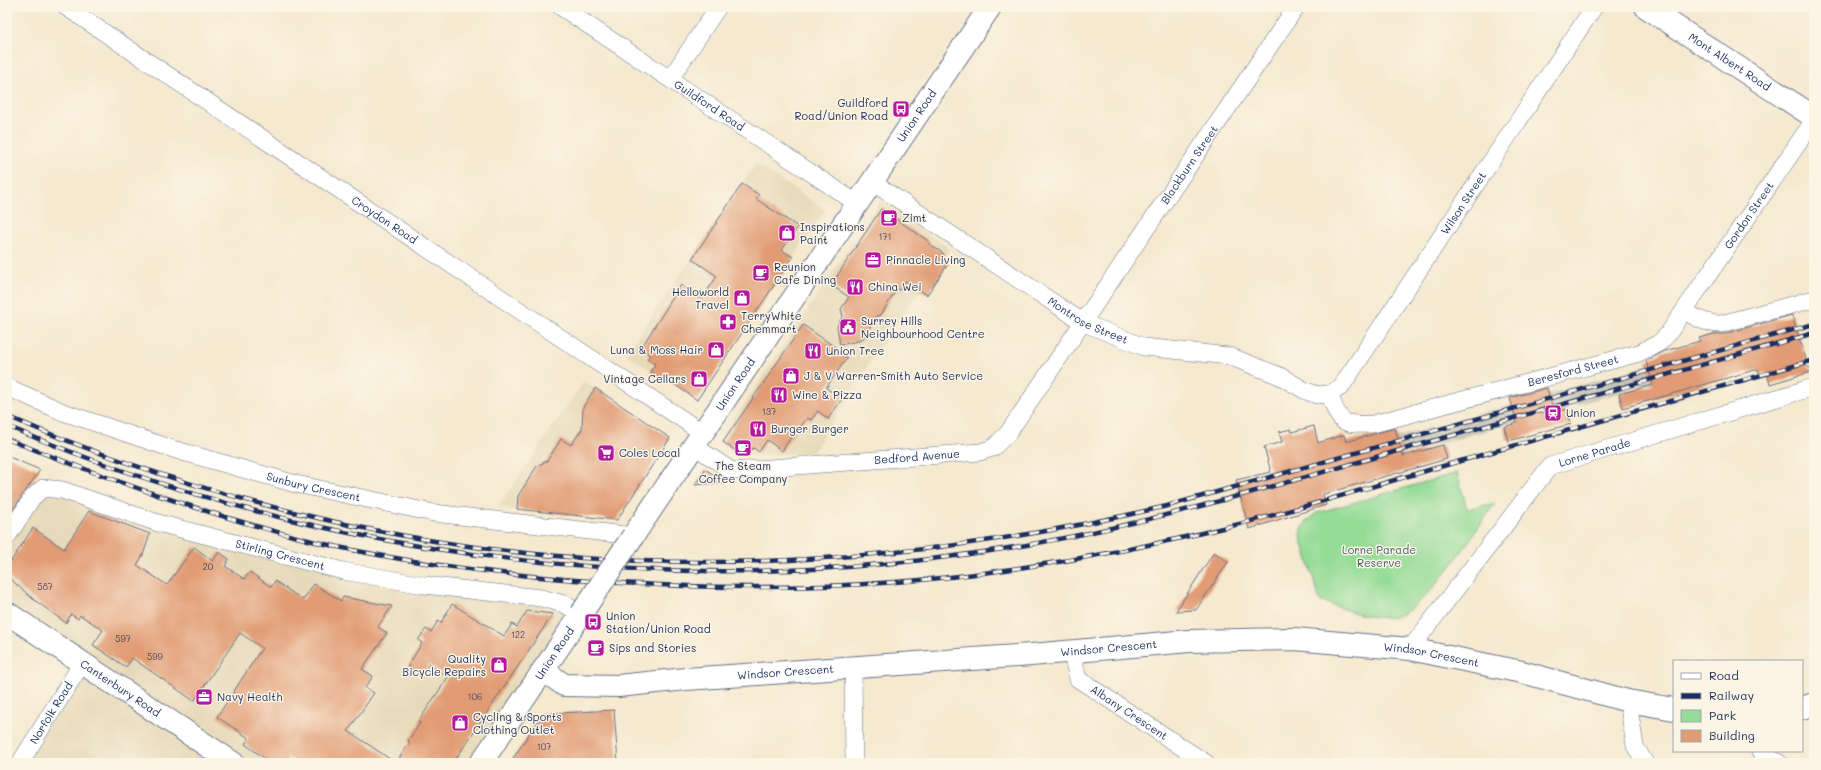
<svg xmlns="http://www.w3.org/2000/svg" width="1821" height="770" font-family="Mali,sans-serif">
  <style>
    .built { fill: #e7daba }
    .industrial { fill: #c8c4b8 }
    .green { fill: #95dc97; stroke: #58867a }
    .building { fill: #e19c74 }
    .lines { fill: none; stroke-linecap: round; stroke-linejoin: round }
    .minor-casing { stroke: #677086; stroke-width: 18 }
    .tertiary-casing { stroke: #677086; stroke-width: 24 }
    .secondary-casing { stroke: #677086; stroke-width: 24 }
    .primary-casing { stroke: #677086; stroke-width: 24 }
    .minor { stroke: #fff; stroke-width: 17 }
    .tertiary { stroke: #fff; stroke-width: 22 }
    .secondary { stroke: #fff; stroke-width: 22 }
    .primary { stroke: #fff; stroke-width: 22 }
    .rail-casing { stroke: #1b2f5e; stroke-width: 4.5 }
    .rail { stroke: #fcf5e5; stroke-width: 3; stroke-dasharray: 9; stroke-linecap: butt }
    .secondary-bridge-casing { stroke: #677086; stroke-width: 24; stroke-linecap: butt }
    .secondary-bridge { stroke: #fff; stroke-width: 22 }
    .labels { text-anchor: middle; stroke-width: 3; stroke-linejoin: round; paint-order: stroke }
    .number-label { font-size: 9px; fill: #4c4a64 }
    .street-label { font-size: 11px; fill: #1b2f5e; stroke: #fcf5e5 }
    .poi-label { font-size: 11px; fill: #1b2f5e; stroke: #fcf5e5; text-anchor: start }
    .park-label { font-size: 11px; fill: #3a5a6c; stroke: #fcf5e5 }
  </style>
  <rect width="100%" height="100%" fill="#fcf5e5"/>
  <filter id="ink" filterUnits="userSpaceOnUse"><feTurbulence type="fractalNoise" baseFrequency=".025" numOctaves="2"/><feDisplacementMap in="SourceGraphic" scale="8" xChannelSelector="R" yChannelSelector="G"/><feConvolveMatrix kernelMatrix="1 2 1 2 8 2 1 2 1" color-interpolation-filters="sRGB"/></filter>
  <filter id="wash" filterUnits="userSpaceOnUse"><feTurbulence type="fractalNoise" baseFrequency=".012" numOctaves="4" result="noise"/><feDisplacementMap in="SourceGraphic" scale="16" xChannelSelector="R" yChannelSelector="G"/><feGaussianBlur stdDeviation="0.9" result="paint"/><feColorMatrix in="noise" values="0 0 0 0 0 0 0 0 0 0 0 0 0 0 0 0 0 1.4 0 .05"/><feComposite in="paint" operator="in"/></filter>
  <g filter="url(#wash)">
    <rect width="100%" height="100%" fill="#f5e9cf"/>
    <path class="built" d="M 756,164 L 826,210 L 697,401 L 626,354 Z
      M 880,202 L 950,249 L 883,342 L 813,452 L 742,457 L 718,443 Z
      M 584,381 L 670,438 L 617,520 L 498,507 Z
      M 43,488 L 424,585 L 581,614 L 480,763 L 20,763 L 82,663 L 7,613 L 7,537 Z"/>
    <path class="industrial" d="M 1749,337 L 1754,354 L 1319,478 L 1314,461 Z"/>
    <path class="green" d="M 1457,473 L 1467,509 L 1495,503 C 1476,530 1426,611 1394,617 C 1369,621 1343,608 1320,601 L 1301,537 C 1301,525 1308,519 1317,513 Z"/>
    <g id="blocks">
      <path class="building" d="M 742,184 L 759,195 L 756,199 L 798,227 L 782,250 L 793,257 L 697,400 L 664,377 L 662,380 L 650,372 L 655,364 L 647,359 L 650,355 L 641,348 L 681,285 L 702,299 L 717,276 L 692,259 Z
        M 881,209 L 930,242 L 929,244 L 944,254 L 941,259 L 948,264 L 927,295 L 906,281 L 900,290 L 897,289 L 880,316 L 877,315 L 862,340 L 840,345 L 837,326 L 843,316 L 841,309 L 849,297 L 831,285 Z
        M 1792,315 L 1806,359 L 1804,364 L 1814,371 L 1770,384 L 1767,373 L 1760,374 L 1758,369 L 1623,408 L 1619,394 L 1653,385 L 1646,361 L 1665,351 L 1700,341 L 1699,338 L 1714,334 L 1724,334 Z
        M 803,325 L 835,347 L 832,348 L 847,358 L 826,388 L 842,399 L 828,419 L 818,411 L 811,420 L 807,418 L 798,430 L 796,429 L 782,451 L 767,440 L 759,452 L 754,448 L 740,454 L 723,442 Z
        M 595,388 L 670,438 L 617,520 L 517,509 L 518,496 L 537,466 L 547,461 L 561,439 L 571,445 L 582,429 L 583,407 Z
        M 1547,388 L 1554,413 L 1567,409 L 1571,424 L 1508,441 L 1504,427 L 1517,423 L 1510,398 Z
        M 1314,426 L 1318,443 L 1344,435 L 1346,442 L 1395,428 L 1403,456 L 1443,445 L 1447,459 L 1323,494 L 1326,505 L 1249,529 L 1236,480 L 1271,472 L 1264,447 L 1282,442 L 1279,432 L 1291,429 L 1292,432 Z
        M 7,456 L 40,470 L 7,518 Z
        M 705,469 L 725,482 L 695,485 Z
        M 89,511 L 150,534 L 143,555 L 137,565 L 167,585 L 194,547 L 213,561 L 219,552 L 229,559 L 225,566 L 244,579 L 250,572 L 271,587 L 275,581 L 303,600 L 314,584 L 341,601 L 343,597 L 392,606 L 378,627 L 387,633 L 362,669 L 373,676 L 365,688 L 374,693 L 348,731 L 396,763 L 410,742 L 408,741 L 420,723 L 418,722 L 448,677 L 429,664 L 421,675 L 408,666 L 422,643 L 418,640 L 426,629 L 431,632 L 438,621 L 441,623 L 452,604 L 504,636 L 512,624 L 517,627 L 527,611 L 553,614 L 453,763 L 297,763 L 288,757 L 284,763 L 271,763 L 245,744 L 249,738 L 217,717 L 262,648 L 240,633 L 194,701 L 132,658 L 126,667 L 93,645 L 103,630 L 80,615 L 78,619 L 71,614 L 66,623 L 33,599 L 7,576 L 7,567 L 33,528 L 64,549 Z
        M 1214,552 L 1228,562 L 1196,610 L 1176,611 Z
        M 614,710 L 618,763 L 510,763 L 542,714 Z"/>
    </g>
  </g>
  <g filter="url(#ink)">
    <use href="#blocks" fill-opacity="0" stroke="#677086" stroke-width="1"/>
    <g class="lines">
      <g class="minor-casing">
        <g id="minor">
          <path id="s1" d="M 66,7 L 703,433"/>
          <path id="s2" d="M 561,7 L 858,204"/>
          <path d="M 670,79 L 718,7"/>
          <path id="s3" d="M 872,182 L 1084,323 L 1144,347 L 1229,356 L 1280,376 L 1304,390 L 1317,395 L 1329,394 L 1341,387 L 1594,7"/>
          <path d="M 1684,311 C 1697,318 1706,324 1721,324 L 1814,299"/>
          <path id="s4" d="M 7,387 L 63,412 L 176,450 L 296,484 L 434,513 L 633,536"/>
          <path id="s5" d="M 1329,394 C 1341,424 1340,425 1373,424 L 1639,353 L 1659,343 L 1668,334 L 1814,120"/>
          <path id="s6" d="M 694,446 L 732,471 L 980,452 L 993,448 L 1008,433 L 1296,7"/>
          <path id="s7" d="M 7,537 L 32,498 L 43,488 L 62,490 L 158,523 L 343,571 L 424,585 L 541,598 L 564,604 L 581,614"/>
          <path id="s8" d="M 1410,649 L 1550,466 L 1814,387"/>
          <path id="s9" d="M 1071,650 L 1078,679 L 1206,763"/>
          <path d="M 853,668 L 854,763"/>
          <path d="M 1628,701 L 1635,746 L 1645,763"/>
          <path d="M 1760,751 L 1762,754 L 1779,763"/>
          <path id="s10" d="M 20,763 L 82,663"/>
        </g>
      </g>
      <g class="tertiary-casing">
        <g id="tertiary">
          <path id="s11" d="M 543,670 L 564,685 L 618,686 L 686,679 L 1031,655 L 1189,641 L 1294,639 L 1410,649 L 1522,672 L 1628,701 L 1674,709"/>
          <path d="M 1802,708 L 1814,704"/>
        </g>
      </g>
      <g class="secondary-casing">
        <g id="secondary">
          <path id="s12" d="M 1646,7 L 1814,117"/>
          <path id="s13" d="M 633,536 L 990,7"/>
          <path id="s14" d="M 481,763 L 581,614"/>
        </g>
      </g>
      <g class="primary-casing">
        <g id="primary">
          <path id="s15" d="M 7,613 L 233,763"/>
        </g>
      </g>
      <use href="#minor" class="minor"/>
      <use href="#tertiary" class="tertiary"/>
      <use href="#secondary" class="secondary"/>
      <use href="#primary" class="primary"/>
      <g class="rail-casing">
        <path id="rail" d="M 7,416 C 185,493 389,545 582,558 C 778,571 976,551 1167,506 L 1814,324
          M 7,426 C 324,561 682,604 1021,546 C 1150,524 1276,485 1401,450 C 1539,411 1677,373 1814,333
          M 7,439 C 108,479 210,516 316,542 C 401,562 488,573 575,580 C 720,591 867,591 1012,569 C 1084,559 1160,544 1231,526 C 1297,510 1363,489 1429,470 C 1557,433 1685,396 1814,360"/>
      </g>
      <use href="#rail" class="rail"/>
      <g class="secondary-bridge-casing">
        <path id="secondary-bridge" d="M 581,614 L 633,536"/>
      </g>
      <use href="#secondary-bridge" class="secondary-bridge"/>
    </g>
  </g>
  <defs>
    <g id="bus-square" transform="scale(0.9)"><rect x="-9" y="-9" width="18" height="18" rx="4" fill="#b5179e" stroke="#fcf5e5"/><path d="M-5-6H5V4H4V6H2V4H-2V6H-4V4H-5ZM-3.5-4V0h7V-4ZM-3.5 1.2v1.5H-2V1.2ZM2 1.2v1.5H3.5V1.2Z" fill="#fff"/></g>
    <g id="cafe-square" transform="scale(0.9)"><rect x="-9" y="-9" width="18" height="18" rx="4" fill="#b5179e" stroke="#fcf5e5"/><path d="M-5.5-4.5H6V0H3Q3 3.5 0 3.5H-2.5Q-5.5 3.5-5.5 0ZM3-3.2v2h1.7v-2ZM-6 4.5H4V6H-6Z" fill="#fff"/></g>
    <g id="shop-square" transform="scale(0.9)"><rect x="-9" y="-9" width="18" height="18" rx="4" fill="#b5179e" stroke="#fcf5e5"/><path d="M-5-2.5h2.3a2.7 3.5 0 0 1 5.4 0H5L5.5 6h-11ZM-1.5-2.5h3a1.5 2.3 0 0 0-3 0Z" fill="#fff"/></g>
    <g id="office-square" transform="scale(0.9)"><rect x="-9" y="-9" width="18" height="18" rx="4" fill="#b5179e" stroke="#fcf5e5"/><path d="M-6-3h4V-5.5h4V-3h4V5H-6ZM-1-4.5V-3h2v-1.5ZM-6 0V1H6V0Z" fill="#fff"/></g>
    <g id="restaurant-square" transform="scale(0.9)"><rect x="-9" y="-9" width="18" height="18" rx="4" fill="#b5179e" stroke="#fcf5e5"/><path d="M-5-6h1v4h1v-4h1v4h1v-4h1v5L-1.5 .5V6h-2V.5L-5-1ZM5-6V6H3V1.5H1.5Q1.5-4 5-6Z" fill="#fff"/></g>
    <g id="pharmacy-square" transform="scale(0.9)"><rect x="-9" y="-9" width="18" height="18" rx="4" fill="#b5179e" stroke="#fcf5e5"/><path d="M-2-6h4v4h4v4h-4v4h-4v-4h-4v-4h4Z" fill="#fff"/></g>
    <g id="civic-square" transform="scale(0.9)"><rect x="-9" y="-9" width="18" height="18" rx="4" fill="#b5179e" stroke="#fcf5e5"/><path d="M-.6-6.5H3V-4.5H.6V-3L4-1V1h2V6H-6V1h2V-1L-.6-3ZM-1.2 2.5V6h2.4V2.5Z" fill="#fff"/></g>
    <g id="station-square" transform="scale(0.9)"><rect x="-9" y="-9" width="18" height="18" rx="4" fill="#b5179e" stroke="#fcf5e5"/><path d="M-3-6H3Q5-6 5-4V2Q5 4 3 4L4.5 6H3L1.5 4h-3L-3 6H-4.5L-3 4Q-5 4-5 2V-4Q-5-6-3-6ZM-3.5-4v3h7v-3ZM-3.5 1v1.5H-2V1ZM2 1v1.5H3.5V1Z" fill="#fff"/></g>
    <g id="supermarket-square" transform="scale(0.9)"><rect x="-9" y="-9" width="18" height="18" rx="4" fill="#b5179e" stroke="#fcf5e5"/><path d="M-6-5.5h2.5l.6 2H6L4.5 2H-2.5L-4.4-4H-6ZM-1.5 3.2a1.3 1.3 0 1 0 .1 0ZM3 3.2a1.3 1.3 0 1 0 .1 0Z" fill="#fff"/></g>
  </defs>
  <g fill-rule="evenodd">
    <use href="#bus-square" x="901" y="109"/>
    <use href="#cafe-square" x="889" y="218"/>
    <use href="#shop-square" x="787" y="233"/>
    <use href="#office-square" x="873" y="260"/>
    <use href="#cafe-square" x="761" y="273"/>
    <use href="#restaurant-square" x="855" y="287"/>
    <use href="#shop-square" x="742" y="298"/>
    <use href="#pharmacy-square" x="728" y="322"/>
    <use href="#civic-square" x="848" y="327"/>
    <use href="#shop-square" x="716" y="350"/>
    <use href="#restaurant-square" x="813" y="351"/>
    <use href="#shop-square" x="791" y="376"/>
    <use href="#shop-square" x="699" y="379"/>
    <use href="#restaurant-square" x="779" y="395"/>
    <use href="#station-square" x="1553" y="413"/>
    <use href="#restaurant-square" x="758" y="429"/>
    <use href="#cafe-square" x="743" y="448"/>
    <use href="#supermarket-square" x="606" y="453"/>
    <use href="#bus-square" x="593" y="622"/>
    <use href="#cafe-square" x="596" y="648"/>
    <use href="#shop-square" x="499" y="665"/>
    <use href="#office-square" x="204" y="697"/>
    <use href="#shop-square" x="460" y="723"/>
  </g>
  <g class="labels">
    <g class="number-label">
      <text x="885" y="240">171</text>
      <text x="769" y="415">137</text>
      <text x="208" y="570">20</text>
      <text x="45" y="590">587</text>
      <text x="518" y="638">122</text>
      <text x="123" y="642">597</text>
      <text x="155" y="660">599</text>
      <text x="475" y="700">106</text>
      <text x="544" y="750">107</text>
    </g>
    <g class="street-label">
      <text dy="4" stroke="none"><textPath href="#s12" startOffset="100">Mont Albert Road</textPath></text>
      <text dy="4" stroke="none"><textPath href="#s2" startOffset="178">Guildford Road</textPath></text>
      <text dy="4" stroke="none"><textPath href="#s13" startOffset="507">Union Road</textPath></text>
      <text dy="4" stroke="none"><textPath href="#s6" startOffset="653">Blackburn Street</textPath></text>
      <text dy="4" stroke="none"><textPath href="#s3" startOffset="748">Wilson Street</textPath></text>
      <text dy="4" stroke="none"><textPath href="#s5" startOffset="515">Gordon Street</textPath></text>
      <text dy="4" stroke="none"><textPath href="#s1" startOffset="383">Croydon Road</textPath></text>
      <text dy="4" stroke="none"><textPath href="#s3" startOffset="257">Montrose Street</textPath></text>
      <text dy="4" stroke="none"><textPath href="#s5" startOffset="268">Beresford Street</textPath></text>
      <text dy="4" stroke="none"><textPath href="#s13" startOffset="183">Union Road</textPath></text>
      <text dy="4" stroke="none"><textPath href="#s8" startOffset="277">Lorne Parade</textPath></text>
      <text dy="4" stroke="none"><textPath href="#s6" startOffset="231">Bedford Avenue</textPath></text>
      <text dy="4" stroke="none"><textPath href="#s4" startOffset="323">Sunbury Crescent</textPath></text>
      <text dy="4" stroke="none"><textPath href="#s7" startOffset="308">Stirling Crescent</textPath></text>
      <text dy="4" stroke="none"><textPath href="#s11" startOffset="572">Windsor Crescent</textPath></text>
      <text dy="4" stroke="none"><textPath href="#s14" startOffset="132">Union Road</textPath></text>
      <text dy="4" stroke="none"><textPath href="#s11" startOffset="896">Windsor Crescent</textPath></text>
      <text dy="4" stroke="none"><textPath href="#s11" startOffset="248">Windsor Crescent</textPath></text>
      <text dy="4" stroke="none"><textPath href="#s15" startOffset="136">Canterbury Road</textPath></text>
      <text dy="4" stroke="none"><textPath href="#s10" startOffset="59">Norfolk Road</textPath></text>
      <text dy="4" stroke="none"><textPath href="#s9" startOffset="91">Albany Crescent</textPath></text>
    </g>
    <g class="poi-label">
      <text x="888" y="107" text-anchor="end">Guildford<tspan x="888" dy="13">Road/Union Road</tspan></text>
      <text x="902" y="222">Zimt</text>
      <text x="800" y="231">Inspirations<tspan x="800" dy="13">Paint</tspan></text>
      <text x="886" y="264">Pinnacle Living</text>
      <text x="774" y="271">Reunion<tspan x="774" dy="13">Cafe Dining</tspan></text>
      <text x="868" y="291">China Wei</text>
      <text x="729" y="296" text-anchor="end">Helloworld<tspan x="729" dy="13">Travel</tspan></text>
      <text x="741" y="320">TerryWhite<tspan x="741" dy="13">Chemmart</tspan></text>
      <text x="861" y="325">Surrey Hills<tspan x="861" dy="13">Neighbourhood Centre</tspan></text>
      <text x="703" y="354" text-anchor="end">Luna &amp; Moss Hair</text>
      <text x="826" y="355">Union Tree</text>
      <text x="804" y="380">J &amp; V Warren-Smith Auto Service</text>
      <text x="686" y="383" text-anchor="end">Vintage Cellars</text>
      <text x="792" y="399">Wine &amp; Pizza</text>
      <text x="1566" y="417">Union</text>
      <text x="771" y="433">Burger Burger</text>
      <text x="619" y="457">Coles Local</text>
      <text x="743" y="470" text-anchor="middle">The Steam<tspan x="743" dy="13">Coffee Company</tspan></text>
      <text x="606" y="620">Union<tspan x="606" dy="13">Station/Union Road</tspan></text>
      <text x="609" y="652">Sips and Stories</text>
      <text x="486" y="663" text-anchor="end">Quality<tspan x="486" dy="13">Bicycle Repairs</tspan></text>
      <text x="217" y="701">Navy Health</text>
      <text x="473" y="721">Cycling &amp; Sports<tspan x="473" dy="13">Clothing Outlet</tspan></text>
    </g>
    <g class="park-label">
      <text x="1379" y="554">Lorne Parade<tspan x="1379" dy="13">Reserve</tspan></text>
    </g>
  </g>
  <rect width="1821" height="770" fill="none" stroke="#fcf5e5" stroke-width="24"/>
  <rect x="1673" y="660" width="130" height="92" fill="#fcf5e5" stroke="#a2a6af"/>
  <rect x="1681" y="673" width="20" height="6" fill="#ffffff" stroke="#a2a6af"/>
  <text x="1709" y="680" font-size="12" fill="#1b2f5e">Road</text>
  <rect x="1681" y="693" width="20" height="6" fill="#1b2f5e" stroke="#a2a6af"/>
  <text x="1709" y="700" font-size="12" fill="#1b2f5e">Railway</text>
  <rect x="1681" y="710" width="20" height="12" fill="#95dc97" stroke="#a2a6af"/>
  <text x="1709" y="720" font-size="12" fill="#1b2f5e">Park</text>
  <rect x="1681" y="730" width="20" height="12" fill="#e19c74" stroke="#a2a6af"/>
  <text x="1709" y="740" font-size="12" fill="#1b2f5e">Building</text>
</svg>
